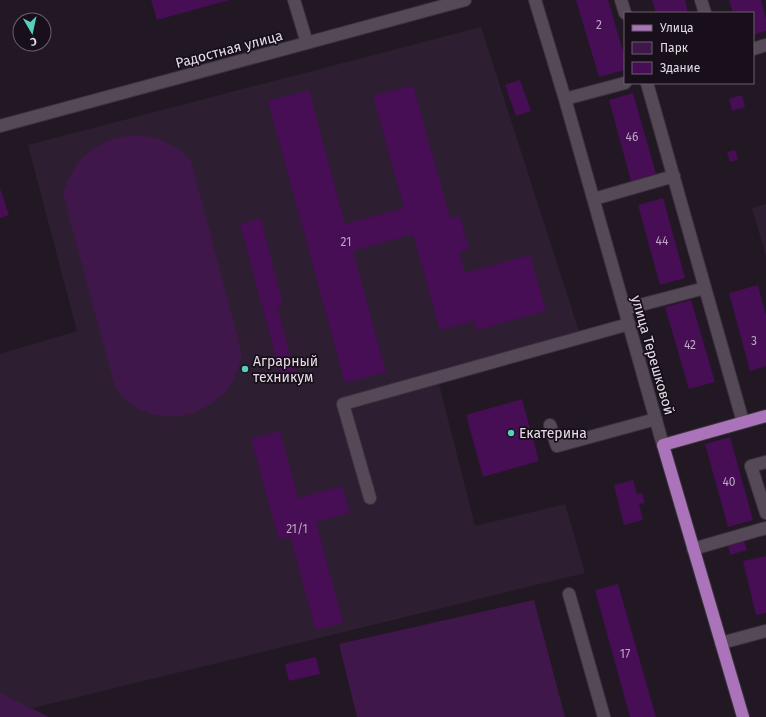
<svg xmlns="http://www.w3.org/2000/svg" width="766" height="717" font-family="'Fira Sans',sans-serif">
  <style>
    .built { fill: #2d1f31 }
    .green { fill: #40174a }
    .building { fill: #470d55 }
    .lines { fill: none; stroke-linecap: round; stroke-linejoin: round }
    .minor-casing { stroke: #3b343d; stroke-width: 14 }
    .major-casing { stroke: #3b343d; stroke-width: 14 }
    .minor { stroke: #554958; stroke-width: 12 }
    .major { stroke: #ab74ba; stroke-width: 12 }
    .poi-dot { fill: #5acebd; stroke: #180f1b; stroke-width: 1.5 }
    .labels { text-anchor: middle; stroke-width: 3.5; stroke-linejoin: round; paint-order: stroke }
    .number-label { font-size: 12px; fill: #bca8c1 }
    .street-label { font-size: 14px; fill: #e3dce5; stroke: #180f1b }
    .poi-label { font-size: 14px; fill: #e3dce5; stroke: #180f1b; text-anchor: start }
  </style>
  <rect width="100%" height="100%" fill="#221824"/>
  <path class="built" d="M 481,27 L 582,341 L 439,384 L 475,526 L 565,504 L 585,573 L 0,716 L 0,354 L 77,331 L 28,145 Z
    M 766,204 L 766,256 L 752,208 Z"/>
  <path class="green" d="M 136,135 C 158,137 175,144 191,161 L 242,354 C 239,366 236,378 228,388 C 206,417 163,426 132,405 C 125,400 120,394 115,387 L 63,194 C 74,157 98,138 136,135 Z
    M 534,600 L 565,717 L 357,717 L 339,644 Z
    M 0,693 L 49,717 L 0,717 Z"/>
  <path class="building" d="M 151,0 L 229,0 L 157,20 Z
    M 576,0 L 608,0 L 625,58 L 625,70 L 599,77 Z
    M 652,0 L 685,0 L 688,13 L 656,13 Z
    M 729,0 L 761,0 L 766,19 L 766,31 L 753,35 L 753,13 L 733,13 Z
    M 520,80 L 531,111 L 516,116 L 505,85 Z
    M 413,85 L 450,218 L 460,216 L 469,249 L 459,252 L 465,273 L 530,255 L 546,311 L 477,330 L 474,321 L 440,330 L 413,234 L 353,251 L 386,372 L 345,383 L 268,101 L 309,90 L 345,224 L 404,208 L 373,96 Z
    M 633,93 L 656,174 L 631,181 L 609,100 Z
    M 742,95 L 745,107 L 732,111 L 729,99 Z
    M 735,150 L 738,160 L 730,162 L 727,152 Z
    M 0,188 L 9,215 L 0,218 Z
    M 663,198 L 685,278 L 660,285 L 638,205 Z
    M 261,219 L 283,305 L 277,307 L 295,373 L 281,377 L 240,224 Z
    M 758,285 L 766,315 L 766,366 L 750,371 L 729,293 Z
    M 691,300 L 715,382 L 689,389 L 665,307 Z
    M 522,399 L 539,461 L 483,477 L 466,415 Z
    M 280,431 L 298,498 L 342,486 L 350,513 L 316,522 L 343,623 L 316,630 L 290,537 L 279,540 L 251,439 Z
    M 730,437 L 753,520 L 728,527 L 705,444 Z
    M 633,480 L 637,494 L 642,493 L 645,503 L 639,504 L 643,520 L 624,525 L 614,485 Z
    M 744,541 L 747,550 L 730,555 L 728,546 Z
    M 766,556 L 766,613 L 756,615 L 743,561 Z
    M 618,584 L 656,717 L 630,717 L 595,590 Z
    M 316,657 L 320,674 L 289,681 L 285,664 Z"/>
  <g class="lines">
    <g class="minor-casing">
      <path id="minor" d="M 294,0 L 307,43
        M 535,0 L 565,99 L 663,445
        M 621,0 L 625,13
        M 701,0 L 705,13
        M 753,49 L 766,45
        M 647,83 L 743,422
        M 565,99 L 625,83
        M 0,126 L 465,0
        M 594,199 L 674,176
        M 625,309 L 705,288
        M 550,425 L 557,446 L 656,419
        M 766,462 L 751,466 L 766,513
        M 370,498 L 343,404 L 629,324
        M 693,549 L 766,528
        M 569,594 L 604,717
        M 721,643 L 766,631"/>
    </g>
    <g class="major-casing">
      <path id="major" d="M 743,717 L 663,445 L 766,416"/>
    </g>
    <use href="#minor" class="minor"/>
    <use href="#major" class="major"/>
  </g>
  <g class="poi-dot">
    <circle cx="245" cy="369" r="4"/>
    <circle cx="511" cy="433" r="4"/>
  </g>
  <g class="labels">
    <g class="number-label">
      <text x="599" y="29">2</text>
      <text x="632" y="141">46</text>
      <text x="662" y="245">44</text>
      <text x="346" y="246">21</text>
      <text x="754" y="345">3</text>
      <text x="690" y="349">42</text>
      <text x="729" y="486">40</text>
      <text x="297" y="533">21/1</text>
      <text x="625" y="658">17</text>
    </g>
    <g class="street-label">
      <text transform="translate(229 49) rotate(-15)" y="5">Радостная улица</text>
      <text transform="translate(653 355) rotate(74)" y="5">улица Терешковой</text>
    </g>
    <g class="poi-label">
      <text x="253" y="366">Аграрный<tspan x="253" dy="16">техникум</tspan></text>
      <text x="519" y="438">Екатерина</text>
    </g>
  </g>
  <rect x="624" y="12" width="130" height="72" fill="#180f1b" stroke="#69616c"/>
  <rect x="632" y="25" width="20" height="6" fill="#ab74ba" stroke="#69616c"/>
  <text x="660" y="32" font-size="12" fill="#e3dce5">Улица</text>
  <rect x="632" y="42" width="20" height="12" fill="#40174a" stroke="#69616c"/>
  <text x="660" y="52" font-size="12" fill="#e3dce5">Парк</text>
  <rect x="632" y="62" width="20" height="12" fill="#470d55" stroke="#69616c"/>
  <text x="660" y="72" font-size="12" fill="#e3dce5">Здание</text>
  <g transform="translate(32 32) rotate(171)"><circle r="19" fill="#180f1b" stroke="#69616c"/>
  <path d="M0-3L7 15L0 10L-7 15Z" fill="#5acebd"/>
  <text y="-6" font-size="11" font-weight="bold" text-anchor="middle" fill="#e3dce5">С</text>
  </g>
</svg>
